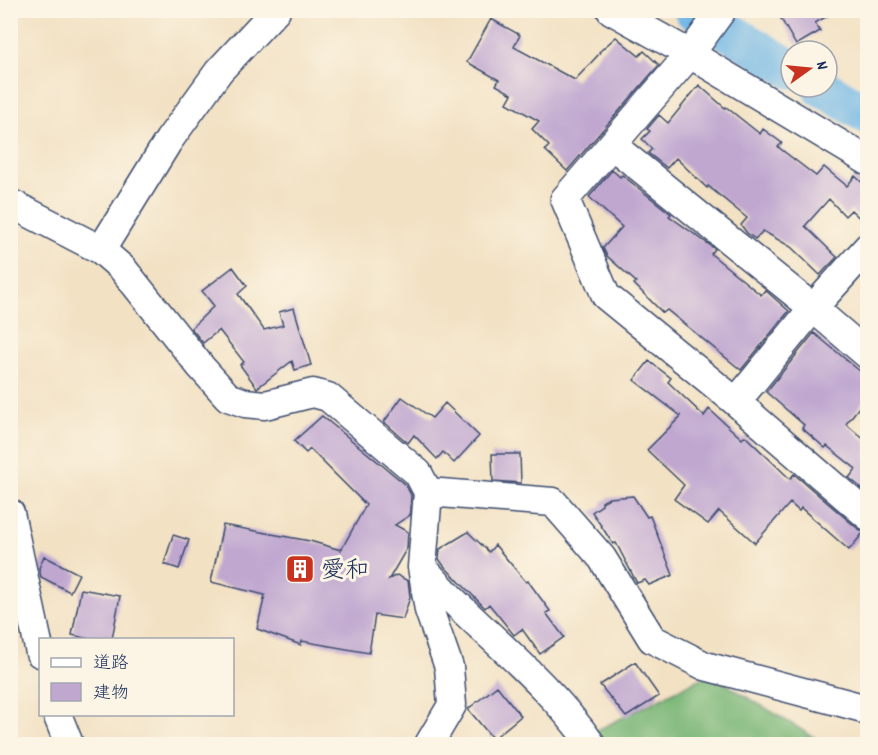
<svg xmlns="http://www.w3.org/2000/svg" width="878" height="755" font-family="Dekko,'Klee One',sans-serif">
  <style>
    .forest { fill: #78b574; stroke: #4a7269; stroke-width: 1.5 }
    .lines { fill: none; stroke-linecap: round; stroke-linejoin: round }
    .river { stroke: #6eb5e5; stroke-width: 39 }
    .building { fill: #c0a7d0 }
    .minor-casing { stroke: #3b4a6d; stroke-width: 31 }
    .minor { stroke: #fff; stroke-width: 28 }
    .labels { text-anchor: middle; stroke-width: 6; stroke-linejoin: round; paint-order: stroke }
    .poi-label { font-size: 24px; fill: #1b2f5e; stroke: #fcf5e5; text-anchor: start }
  </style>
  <rect width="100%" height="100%" fill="#fcf5e5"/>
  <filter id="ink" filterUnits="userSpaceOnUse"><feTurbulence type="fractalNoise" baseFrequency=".0167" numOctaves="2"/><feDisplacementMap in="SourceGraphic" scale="12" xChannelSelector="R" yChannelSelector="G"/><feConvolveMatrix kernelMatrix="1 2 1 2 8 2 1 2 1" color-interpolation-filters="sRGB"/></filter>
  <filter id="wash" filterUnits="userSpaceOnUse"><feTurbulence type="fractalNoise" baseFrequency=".008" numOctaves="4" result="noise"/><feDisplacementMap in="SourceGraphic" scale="24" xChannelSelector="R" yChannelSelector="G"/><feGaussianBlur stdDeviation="1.35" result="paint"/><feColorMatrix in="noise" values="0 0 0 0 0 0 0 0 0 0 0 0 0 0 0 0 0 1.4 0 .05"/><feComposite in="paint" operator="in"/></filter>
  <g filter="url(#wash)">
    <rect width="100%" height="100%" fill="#f2e1c3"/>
    <path class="forest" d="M 709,674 L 825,744 L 570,744 Z"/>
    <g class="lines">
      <path class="river" d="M 693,10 L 791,69
        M 821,87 L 868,115"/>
    </g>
    <g id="blocks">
      <path class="building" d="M 776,10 L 838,10 L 815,23 L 820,31 L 796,45 Z
        M 491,19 L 520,35 L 514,47 L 575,80 L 600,53 L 599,52 L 616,37 L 639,56 L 644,51 L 659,65 L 567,171 L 545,150 L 549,146 L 532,129 L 539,121 L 507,103 L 512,94 L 496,85 L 499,80 L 467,62 Z
        M 699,85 L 725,108 L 726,107 L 760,134 L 763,129 L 782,143 L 778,147 L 816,176 L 824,167 L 847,186 L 855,176 L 867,187 L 867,225 L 851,210 L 845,216 L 829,199 L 805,226 L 837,257 L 820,275 L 791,247 L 763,231 L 755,239 L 747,233 L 741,225 L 747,218 L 708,186 L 707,188 L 676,158 L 667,168 L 648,153 L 652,149 L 642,139 L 650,131 L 647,129 L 659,115 L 668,123 Z
        M 612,170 L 620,177 L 622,175 L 671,214 L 669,216 L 715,249 L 711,254 L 761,295 L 765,290 L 789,311 L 741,370 L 667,310 L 663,313 L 634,284 L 636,282 L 607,256 L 603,248 L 622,227 L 589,197 Z
        M 233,267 L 247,286 L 238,294 L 264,330 L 283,325 L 279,312 L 294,308 L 311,365 L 295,370 L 292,361 L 257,388 L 240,365 L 244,362 L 219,330 L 203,343 L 191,328 L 214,306 L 202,291 Z
        M 814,333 L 867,377 L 867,397 L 846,424 L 867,442 L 867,486 L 864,490 L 849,478 L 856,469 L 827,446 L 825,448 L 802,428 L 804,425 L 766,392 Z
        M 649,361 L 671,378 L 668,382 L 704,416 L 709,409 L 742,439 L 745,436 L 790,479 L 794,474 L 857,528 L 864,532 L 849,550 L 801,508 L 799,511 L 790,503 L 755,543 L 719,511 L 708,524 L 674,499 L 684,485 L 647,450 L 681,416 L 634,380 Z
        M 402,397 L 432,418 L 445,403 L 479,436 L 454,463 L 443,452 L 437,459 L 414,435 L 408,443 L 384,422 Z
        M 322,416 L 405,484 L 411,495 L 410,515 L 395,525 L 408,532 L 407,548 L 389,579 L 397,575 L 408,581 L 410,597 L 403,619 L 375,615 L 369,653 L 302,641 L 301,645 L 257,629 L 265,595 L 211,582 L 223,525 L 310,541 L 341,550 L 366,505 L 310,449 L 306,453 L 294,441 Z
        M 492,454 L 520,454 L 521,483 L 493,481 Z
        M 633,496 L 647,517 L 650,516 L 673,575 L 649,585 L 645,580 L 637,583 L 616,543 L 613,544 L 592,512 L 602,505 L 602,502 L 609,498 Z
        M 468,532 L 489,552 L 495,545 L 526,582 L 528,581 L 550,611 L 546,613 L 564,637 L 540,654 L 522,629 L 514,635 L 489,604 L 485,608 L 444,566 L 439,559 L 440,549 Z
        M 173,535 L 189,540 L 179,569 L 164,564 Z
        M 44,556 L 79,574 L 70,592 L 41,577 L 39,568 Z
        M 81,589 L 120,596 L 112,639 L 89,639 L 72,635 Z
        M 635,662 L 659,696 L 626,717 L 600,685 Z
        M 497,686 L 521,716 L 493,739 L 468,709 Z"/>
    </g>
  </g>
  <g filter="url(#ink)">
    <use href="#blocks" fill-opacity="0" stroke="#3b4a6d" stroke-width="1.5"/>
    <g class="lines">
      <g class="minor-casing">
        <path id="minor" d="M 611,10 L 690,54 L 868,161
          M 722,10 L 690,54 L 565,199 L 606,296 L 736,402 L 868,516
          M 612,145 L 813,308 L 868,355
          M 10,203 L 101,250 L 123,269 L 201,367 L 228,397 L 245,403 L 265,405 L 313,393 L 328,397 L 418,473 L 428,492 L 422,567 L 429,610 L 449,667 L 452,705 L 429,744
          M 101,250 L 169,140 L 219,71 L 276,10
          M 736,402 L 813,308 L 868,247
          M 428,492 L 553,502 L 602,558 L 652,639 L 705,666 L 863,708 L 868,712
          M 10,513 L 40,653
          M 422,567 C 436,582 449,597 464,611 C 508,653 556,694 591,744
          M 57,714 L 69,744"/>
      </g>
      <use href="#minor" class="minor"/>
    </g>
  </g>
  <defs>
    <g id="building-square" transform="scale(1.5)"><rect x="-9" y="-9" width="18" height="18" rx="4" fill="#c8321e" stroke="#fcf5e5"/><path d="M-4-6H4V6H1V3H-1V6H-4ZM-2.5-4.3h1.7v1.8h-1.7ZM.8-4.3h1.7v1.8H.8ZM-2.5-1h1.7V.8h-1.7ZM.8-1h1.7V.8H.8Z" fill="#fff"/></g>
  </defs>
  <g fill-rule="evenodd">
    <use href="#building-square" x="300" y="569"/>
  </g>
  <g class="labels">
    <g class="poi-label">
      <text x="321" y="577">愛和</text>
    </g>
  </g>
  <rect width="878" height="755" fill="none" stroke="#fcf5e5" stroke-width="36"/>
  <rect x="39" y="638" width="195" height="78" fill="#fcf5e5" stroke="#a2a6af" stroke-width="1.5"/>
  <rect x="51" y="658" width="30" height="9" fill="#ffffff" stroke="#a2a6af" stroke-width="1.5"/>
  <text x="93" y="668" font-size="18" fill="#1b2f5e">道路</text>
  <rect x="51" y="683" width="30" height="18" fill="#c0a7d0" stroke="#a2a6af" stroke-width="1.5"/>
  <text x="93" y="698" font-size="18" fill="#1b2f5e">建物</text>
  <g transform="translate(809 69) rotate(75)"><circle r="28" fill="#fcf5e5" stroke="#a2a6af" stroke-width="1.5"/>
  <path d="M0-4.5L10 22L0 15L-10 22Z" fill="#c8321e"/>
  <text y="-9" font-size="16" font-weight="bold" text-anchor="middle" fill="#1b2f5e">N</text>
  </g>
</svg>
